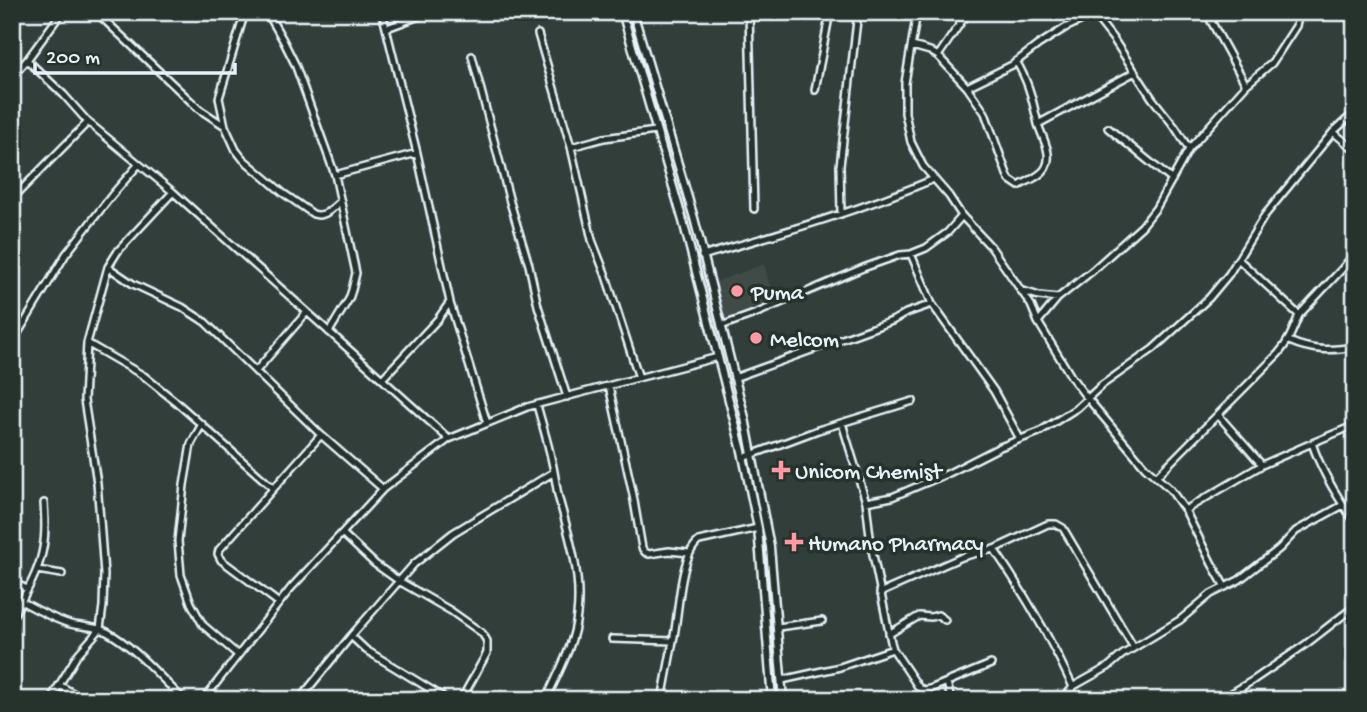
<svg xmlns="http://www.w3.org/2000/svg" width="1367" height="712" font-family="'Gochi Hand',sans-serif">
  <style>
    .built { fill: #3f4b46 }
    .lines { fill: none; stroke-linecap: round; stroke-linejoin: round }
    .minor-casing { stroke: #e8f1f8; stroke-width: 10 }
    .tertiary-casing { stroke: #e8f1f8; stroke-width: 11 }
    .minor { stroke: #26332d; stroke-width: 5 }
    .tertiary { stroke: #26332d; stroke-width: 6 }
    .poi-dot { fill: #ff9aa2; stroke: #26332d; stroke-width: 2.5 }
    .labels { text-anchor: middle; stroke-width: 7; stroke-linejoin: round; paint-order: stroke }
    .poi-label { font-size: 23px; fill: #e8f1f8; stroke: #26332d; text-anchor: start }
  </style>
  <rect width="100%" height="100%" fill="#323e39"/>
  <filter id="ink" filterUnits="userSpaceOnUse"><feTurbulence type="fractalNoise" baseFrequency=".0143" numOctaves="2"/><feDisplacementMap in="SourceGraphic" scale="14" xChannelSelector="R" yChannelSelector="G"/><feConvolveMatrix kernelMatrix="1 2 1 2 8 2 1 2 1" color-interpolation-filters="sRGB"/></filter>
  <g filter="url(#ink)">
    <path class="built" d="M 764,264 L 774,300 L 722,320 L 713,283 Z"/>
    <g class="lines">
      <g class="minor-casing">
        <path id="minor" d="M 96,12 L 199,109 L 225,126
          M 245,12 L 219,98 L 225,126 L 236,150 L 243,159 L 283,193 L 313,214 C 325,218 332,208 341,201
          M 267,12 L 283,40 L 295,64 L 330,161 L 335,175 L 356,273 L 352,290 L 349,299 L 329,332
          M 382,12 L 417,153 L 450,302 L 438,319 L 382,379
          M 749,12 L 754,209
          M 917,12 L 905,83 L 905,113 L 911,142 L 923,166 L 949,196 L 962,216 L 991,247 L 1031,305 L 1038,322 L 1072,378 L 1084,394 L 1145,467 L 1170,489 L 1185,510 L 1212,564 L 1225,587
          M 1092,12 L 1114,40 L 1152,98 L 1175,127 L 1189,149
          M 1206,12 L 1246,85
          M 387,28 L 430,12
          M 538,34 L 571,147 L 592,240 L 606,276 L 639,378
          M 912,46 L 930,51 L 938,56 L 967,87 L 985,113 L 1008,177 L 1010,180 L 1019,186 C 1027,181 1042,176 1046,167 C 1053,154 1042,137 1038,124 C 1032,99 1030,85 1016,61
          M 472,56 L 510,202 L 529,265 L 538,306 L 567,397
          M 938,56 L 968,12
          M 27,60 L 64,95 L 88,122 L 173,192 L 449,439
          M 12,77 L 27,60 L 62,12
          M 967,87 L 1012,65 L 1038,45 L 1065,28 L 1099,12
          M 815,90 L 830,12
          M 1038,124 L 1135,72
          M 1108,128 L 1172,180
          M 1333,132 L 1355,150
          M 571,147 L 604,138 L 656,131
          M 335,175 L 417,153
          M 12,199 L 88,122
          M 841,214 L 840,166 L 858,12
          M 911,254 L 932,304 L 994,391 L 1020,439
          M 702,256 C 781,233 859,211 934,179
          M 108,267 L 133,284 L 182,307 L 205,322 L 321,435 L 383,489
          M 1020,290 L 1039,296 L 1058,298
          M 450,303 L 487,423
          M 1299,315 L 1342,269 L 1355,253
          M 1038,322 L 1058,298 L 1092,271 L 1142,226 L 1156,208 L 1189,149 L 1246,85 L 1272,63 L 1296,26 L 1299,12
          M 721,326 L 757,313 L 863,268 L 900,255 L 911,254 L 926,248 L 948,232 L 962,216
          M 1289,341 C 1312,351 1330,351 1355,347
          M 12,343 L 66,254 L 112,195 L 139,164
          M 87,343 L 144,376 L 175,401 L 273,488
          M 256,371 L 307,312
          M 734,378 L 892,321 L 906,313 L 932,304
          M 609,386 L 633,495 L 642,548 L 645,552 L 649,554 L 669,551 L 689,553
          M 537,405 C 542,424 548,442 552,462 C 555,474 556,487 559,499 C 569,536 582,575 577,615 C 574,646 558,672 546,700
          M 1219,416 L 1262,465
          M 842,423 L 866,502 L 871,545 L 891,642 L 893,649 L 919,688 L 924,690 L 930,689 L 991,664
          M 202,424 L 191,444 L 184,485 L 178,541 L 181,575 L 191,603 L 203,625 L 238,655
          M 1355,425 L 1312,443 C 1321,471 1337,497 1355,522
          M 743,458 L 818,430 L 913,401
          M 1156,477 L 1278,354 C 1289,342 1293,329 1299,315 L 1238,259
          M 866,502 L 892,497 L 949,473 L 1000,447 L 1039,432 L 1077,408 L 1102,385 L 1153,349 L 1209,298 L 1229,274 L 1265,215 L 1333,132 L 1355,112
          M 1185,510 L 1262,465 L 1312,443
          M 342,533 L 375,564 L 399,581 L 451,611 L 482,633 L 487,641 L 487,653 L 461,700
          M 994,549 C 1024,593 1051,639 1073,687
          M 37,570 L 62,574
          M 12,582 L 27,589
          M 880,593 L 962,557 L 984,551 L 994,549 L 1048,524 L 1056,524 L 1063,528 L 1134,648
          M 21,601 C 37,610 53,619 70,624 C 82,627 96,626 107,632 C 134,646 162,679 184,700
          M 279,603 L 221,560 L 218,554 L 219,550 L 321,435
          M 12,618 C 23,597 37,576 42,553 C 46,536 45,519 44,503
          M 778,627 L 822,621
          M 889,634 L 919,616 L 931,617 L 938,615 L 945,620
          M 351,636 L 366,650 L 448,700
          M 612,639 L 673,641 C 679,616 679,556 699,541 L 758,528
          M 782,680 L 840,667 L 893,649
          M 947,682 L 951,700
          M 59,685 L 85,700
          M 50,700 L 78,654 L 100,629 L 103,606 L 104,574 L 100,520 L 97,483 L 84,400 L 87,343 L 108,267 L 118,251 L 173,192
          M 203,700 L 291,588 L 383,489 L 449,439 L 527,407 L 718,357
          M 299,700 L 351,636 L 414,564 L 453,533 L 554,472
          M 662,700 L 673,641
          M 1062,700 L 1074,686 L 1108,667 L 1122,655 L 1180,620 L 1211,594 L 1239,580 L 1279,549 L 1296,531 L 1343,505
          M 1220,700 L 1252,681 L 1306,644 L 1355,606"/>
      </g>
      <g class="tertiary-casing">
        <path id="tertiary" d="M 622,12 L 683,221 L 742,451 L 758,528 L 772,700
          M 633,12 L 694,218 L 745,418 L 770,547 L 783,700"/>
      </g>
      <use href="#minor" class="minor"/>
      <use href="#tertiary" class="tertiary"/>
    </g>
  </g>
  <g class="poi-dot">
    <circle cx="737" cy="291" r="7"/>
    <circle cx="756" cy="338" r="7"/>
    <path d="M777.5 459.5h7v7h7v7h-7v7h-7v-7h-7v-7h7z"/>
    <path d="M790.5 531.5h7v7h7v7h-7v7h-7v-7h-7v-7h7z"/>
  </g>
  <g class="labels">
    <g class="poi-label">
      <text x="751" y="299">Puma</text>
      <text x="770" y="346">Melcom</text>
      <text x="795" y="478">Unicom Chemist</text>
      <text x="808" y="550">Humano Pharmacy</text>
    </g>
  </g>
  <rect width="1367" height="712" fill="none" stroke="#26332d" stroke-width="42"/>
  <rect x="21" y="21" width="1325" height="670" fill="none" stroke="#e8f1f8" stroke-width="2.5" filter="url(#ink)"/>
  <path d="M35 63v10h200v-10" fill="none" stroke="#e8f1f8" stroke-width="3.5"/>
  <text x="46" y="63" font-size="21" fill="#e8f1f8" stroke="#26332d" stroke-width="5" paint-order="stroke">200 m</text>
</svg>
